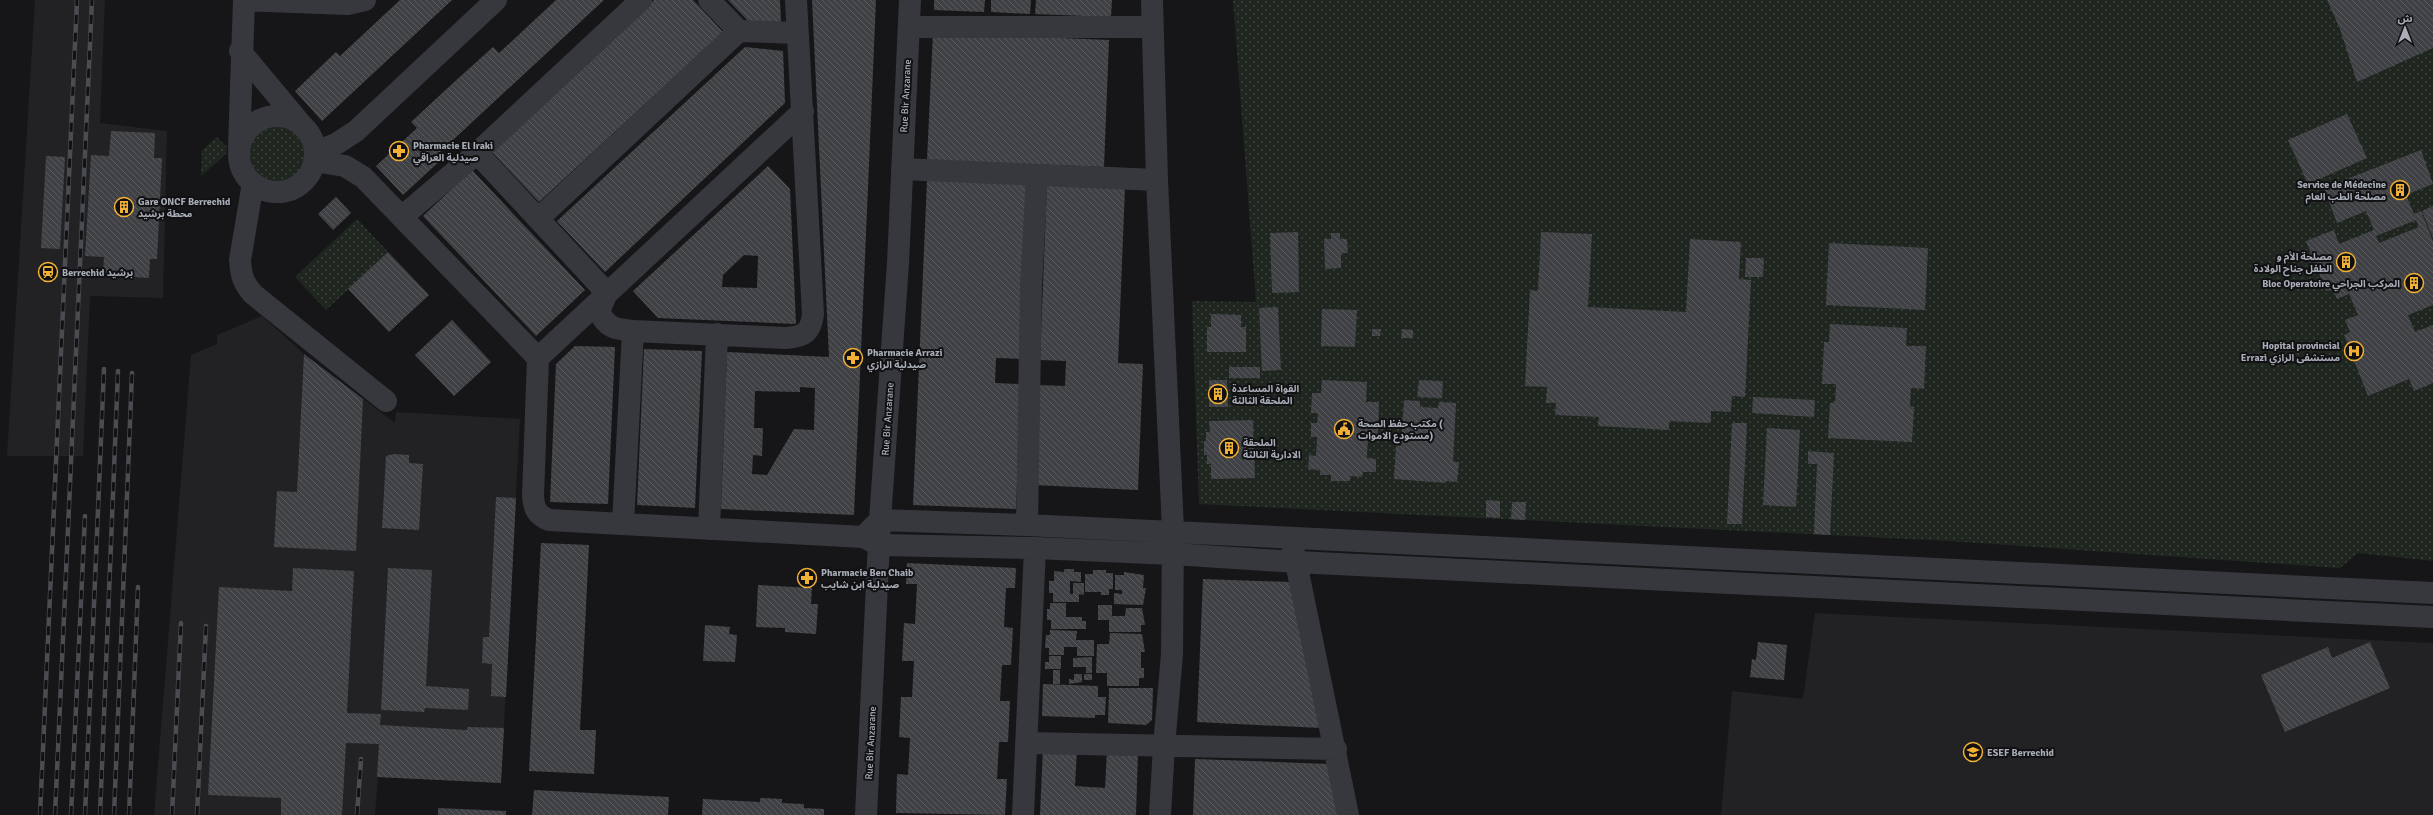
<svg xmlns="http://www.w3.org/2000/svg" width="2433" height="815" font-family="Signika,'Noto Sans Arabic',sans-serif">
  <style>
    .built { fill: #222225 }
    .green { fill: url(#green-dots) }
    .building { fill: url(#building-back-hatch); fill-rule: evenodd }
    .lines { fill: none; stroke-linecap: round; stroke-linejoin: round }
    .minor { stroke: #37383d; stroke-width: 22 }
    .rail-casing { stroke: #4a4c52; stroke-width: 4.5 }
    .rail { stroke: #111113; stroke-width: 3; stroke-dasharray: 9; stroke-linecap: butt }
    .labels { text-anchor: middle; stroke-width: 4; stroke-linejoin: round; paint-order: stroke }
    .street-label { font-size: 10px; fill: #a8adb8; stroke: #111113 }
    .poi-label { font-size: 10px; font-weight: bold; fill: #a8adb8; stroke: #111113; text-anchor: start }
  </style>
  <defs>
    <pattern id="green-dots" width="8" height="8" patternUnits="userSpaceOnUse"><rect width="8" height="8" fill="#1e261f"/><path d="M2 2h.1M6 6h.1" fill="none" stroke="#3c433d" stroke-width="1.8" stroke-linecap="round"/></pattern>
    <pattern id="building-back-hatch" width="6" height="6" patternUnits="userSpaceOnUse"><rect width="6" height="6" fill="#404145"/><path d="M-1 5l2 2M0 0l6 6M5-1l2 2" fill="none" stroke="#595a5e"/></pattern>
  </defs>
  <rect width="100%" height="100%" fill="#161618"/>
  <path class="built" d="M 35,0 L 105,0 L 100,123 L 167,131 L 163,298 L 90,296 L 83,456 L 7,456 Z
    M 262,316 L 304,354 L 395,423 L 396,412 L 520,419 L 501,783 L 378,777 L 375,815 L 154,815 L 191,355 L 217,344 L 217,335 Z
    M 1815,613 L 2433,643 L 2433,815 L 1721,815 L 1732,691 L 1803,699 Z"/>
  <path class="green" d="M 1233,0 L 2433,0 L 2433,561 L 2358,553 L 2340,568 L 1949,541 L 1199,504 L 1192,301 L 1256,302 Z
    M250 154a27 27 0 1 1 54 0a27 27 0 1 1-54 0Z
    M 217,137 L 227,147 L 226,154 L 201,176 L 202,150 Z
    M 357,219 L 388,252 L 326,310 L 295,277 Z"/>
  <path class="building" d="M 400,0 L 452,0 L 322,121 L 295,91 L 336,52 L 340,56 Z
    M 556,0 L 604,0 L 440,152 L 444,157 L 403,195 L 376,166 L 417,128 L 411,122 L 452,84 L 493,47 L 499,53 Z
    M 654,0 L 693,0 L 723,32 L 539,202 L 492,152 Z
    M 728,0 L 780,0 L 781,22 L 748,21 Z
    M 812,0 L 876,0 L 854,515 L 721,509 L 727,352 L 829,357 ZM 800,387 L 815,388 L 814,430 L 794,429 L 767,475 L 752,474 L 753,455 L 762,456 L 763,428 L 754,428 L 755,391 L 800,392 Z
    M 934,0 L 985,0 L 984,12 L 934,10 Z
    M 991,0 L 1031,0 L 1030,14 L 991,12 Z
    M 1036,0 L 1112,0 L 1111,17 L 1035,14 Z
    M 2327,0 L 2433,0 L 2433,48 L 2357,82 L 2340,29 Z
    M 933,33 L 1109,40 L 1104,167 L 927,160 Z
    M 745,47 L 783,51 L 785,103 L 605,272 L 557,221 Z
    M 2347,114 L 2367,158 L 2308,184 L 2288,140 Z
    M 111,131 L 155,133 L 154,158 L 162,158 L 157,259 L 150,259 L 149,278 L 103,275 L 104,257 L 85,256 L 91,155 L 109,156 Z
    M 2421,150 L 2433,184 L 2406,195 L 2414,214 L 2421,211 L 2433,241 L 2433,305 L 2408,315 L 2415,332 L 2433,325 L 2433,383 L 2414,391 L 2409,379 L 2368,396 L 2344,335 L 2350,332 L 2345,320 L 2358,315 L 2349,294 L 2337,299 L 2333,289 L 2326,291 L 2306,241 L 2334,230 L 2339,244 L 2374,230 L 2366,211 L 2337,223 L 2324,188 ZM 2416,220 L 2419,227 L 2379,243 L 2376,236 Z
    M 46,156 L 65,157 L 60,249 L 41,248 Z
    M 768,166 L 790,189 L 796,324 L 658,318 L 633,291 ZM 744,255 L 758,256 L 757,288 L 722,287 L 723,275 Z
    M 472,170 L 585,290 L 536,336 L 423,216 Z
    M 927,180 L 1030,184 L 1022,359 L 996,358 L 995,383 L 1021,384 L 1016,509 L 913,505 Z
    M 1047,185 L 1125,188 L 1118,363 L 1143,364 L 1138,490 L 1034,485 L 1039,385 L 1065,386 L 1066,361 L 1040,360 Z
    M 336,197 L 351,213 L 333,230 L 318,214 Z
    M 2433,206 L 2433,238 L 2422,211 Z
    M 1298,232 L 1299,292 L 1272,293 L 1270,233 Z
    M 1541,232 L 1592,234 L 1588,307 L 1686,312 L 1690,239 L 1741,242 L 1739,279 L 1751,280 L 1745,397 L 1732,396 L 1731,412 L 1711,411 L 1711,423 L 1669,421 L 1669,430 L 1598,426 L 1599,417 L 1555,415 L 1556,403 L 1546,403 L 1547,387 L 1525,386 L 1530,290 L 1538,291 Z
    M 1331,233 L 1340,233 L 1340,239 L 1347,239 L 1348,253 L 1341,253 L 1341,268 L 1325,269 L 1324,239 L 1331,239 Z
    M 1829,243 L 1928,248 L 1925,310 L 1826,305 Z
    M 388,252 L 429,295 L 389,332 L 348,289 Z
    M 1746,258 L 1764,258 L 1763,277 L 1745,277 Z
    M 1278,307 L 1281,370 L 1262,371 L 1259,308 Z
    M 1322,309 L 1357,310 L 1355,347 L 1321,346 Z
    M 1211,314 L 1241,315 L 1241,327 L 1246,327 L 1246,352 L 1207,352 L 1207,327 L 1211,327 Z
    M 452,320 L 491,362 L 454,396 L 415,355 Z
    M 1830,324 L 1907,328 L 1906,346 L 1926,346 L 1924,389 L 1911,388 L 1910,406 L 1914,407 L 1912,442 L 1828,438 L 1830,403 L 1835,403 L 1836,384 L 1822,384 L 1824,342 L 1829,342 Z
    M 1372,329 L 1381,329 L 1380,336 L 1372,336 Z
    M 1402,329 L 1413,330 L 1413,338 L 1401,338 Z
    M 575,346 L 615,347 L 608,504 L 550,502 L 556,364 Z
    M 644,349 L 702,351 L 695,508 L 637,505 Z
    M 304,354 L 363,399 L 356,551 L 274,547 L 277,491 L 297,492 Z
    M 1229,367 L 1260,367 L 1260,378 L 1229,378 Z
    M 1209,380 L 1227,380 L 1228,407 L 1209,407 Z
    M 1322,380 L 1367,382 L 1366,402 L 1379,402 L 1378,435 L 1368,435 L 1367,458 L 1376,459 L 1376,472 L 1363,472 L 1362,477 L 1350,476 L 1350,481 L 1331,481 L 1331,475 L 1320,475 L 1320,470 L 1308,469 L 1309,455 L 1316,456 L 1317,437 L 1311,437 L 1311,423 L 1317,423 L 1318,413 L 1311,413 L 1312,393 L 1321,393 Z
    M 1419,380 L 1443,381 L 1442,398 L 1417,397 Z
    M 1753,397 L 1815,400 L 1814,417 L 1752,413 Z
    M 1404,400 L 1420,401 L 1420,407 L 1438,408 L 1439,402 L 1456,403 L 1453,462 L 1459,462 L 1457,482 L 1446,481 L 1446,483 L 1394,479 L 1396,446 L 1401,446 Z
    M 1253,420 L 1255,478 L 1211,479 L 1211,464 L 1207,464 L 1207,455 L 1204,455 L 1204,441 L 1206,441 L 1206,432 L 1210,432 L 1209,421 Z
    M 1732,423 L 1747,423 L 1742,524 L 1727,524 Z
    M 1767,428 L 1800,430 L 1796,507 L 1763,505 Z
    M 1808,451 L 1834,453 L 1830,535 L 1814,534 L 1817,464 L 1808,464 Z
    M 393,454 L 409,455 L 409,463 L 423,464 L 419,530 L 382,528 L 386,456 Z
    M 496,497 L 516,498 L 506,697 L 491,696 L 492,664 L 482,663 L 483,637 L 489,637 Z
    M 1486,500 L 1500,501 L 1500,518 L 1486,517 Z
    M 1512,502 L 1526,502 L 1525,520 L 1511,519 Z
    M 541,543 L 589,545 L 580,730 L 596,730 L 594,774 L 529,771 Z
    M 907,563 L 1016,568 L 1015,588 L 1006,588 L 1004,627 L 1013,628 L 1011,665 L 1002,665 L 1000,701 L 1010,701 L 1008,742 L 999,742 L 997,779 L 1007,779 L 1005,815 L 896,813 L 897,774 L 908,775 L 910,738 L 899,737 L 901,697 L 912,697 L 914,661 L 902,661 L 904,623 L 915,624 L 917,584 L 906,584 Z
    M 293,568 L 354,571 L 347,713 L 381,714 L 380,725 L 467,730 L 467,727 L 504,728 L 501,783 L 377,777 L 379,744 L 346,743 L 342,815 L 281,815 L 281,798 L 208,795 L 219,587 L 292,591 Z
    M 388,568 L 432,570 L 426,686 L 469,689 L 468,710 L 425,708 L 424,712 L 381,710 Z
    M 1064,569 L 1074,569 L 1074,572 L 1081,572 L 1081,582 L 1070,581 L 1070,594 L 1073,594 L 1073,583 L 1084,583 L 1084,595 L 1079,594 L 1079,602 L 1053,602 L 1053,593 L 1049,593 L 1049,581 L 1054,581 L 1054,571 L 1064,572 Z
    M 1093,570 L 1106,570 L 1106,573 L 1113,573 L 1113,589 L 1109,589 L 1109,595 L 1101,595 L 1101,592 L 1085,592 L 1085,574 L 1093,574 Z
    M 1124,572 L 1144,575 L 1143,588 L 1146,588 L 1143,605 L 1114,604 L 1114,593 L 1122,594 L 1122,590 L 1115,590 L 1115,575 L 1124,575 Z
    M 1203,579 L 1289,582 L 1321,728 L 1197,722 Z
    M 758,585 L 812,588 L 811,604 L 818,604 L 816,634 L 785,632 L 785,628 L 756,627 Z
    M 1050,603 L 1066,603 L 1066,617 L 1082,617 L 1082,621 L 1086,621 L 1086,629 L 1051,629 L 1051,620 L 1047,620 L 1047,609 L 1050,609 Z
    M 1098,605 L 1112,605 L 1112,616 L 1125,616 L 1126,608 L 1142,608 L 1145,625 L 1141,625 L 1141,632 L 1109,632 L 1109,620 L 1098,620 Z
    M 705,625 L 730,627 L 729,634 L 737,635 L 735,662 L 703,661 Z
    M 1050,630 L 1077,631 L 1076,640 L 1094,640 L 1094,656 L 1077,656 L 1077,647 L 1064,647 L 1064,655 L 1049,655 L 1049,648 L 1045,648 L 1046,635 L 1050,635 Z
    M 1110,633 L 1142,634 L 1145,652 L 1141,652 L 1141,668 L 1144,668 L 1144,678 L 1139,678 L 1139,686 L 1107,686 L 1107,673 L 1096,673 L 1097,644 L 1109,644 Z
    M 1758,642 L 1787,645 L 1784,680 L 1750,677 L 1752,659 L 1756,660 Z
    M 2370,642 L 2390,688 L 2285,732 L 2261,675 L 2328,647 L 2332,658 Z
    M 1049,656 L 1061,656 L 1061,669 L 1045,669 L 1045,662 L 1049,662 Z
    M 1092,657 L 1092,673 L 1086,673 L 1086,667 L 1073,667 L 1073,658 Z
    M 1053,670 L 1060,670 L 1060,684 L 1053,684 Z
    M 1074,674 L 1082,674 L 1082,682 L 1069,684 L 1069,679 L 1074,680 Z
    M 1084,674 L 1092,674 L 1092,680 L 1084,680 Z
    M 1043,684 L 1098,686 L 1098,697 L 1106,697 L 1105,715 L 1095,715 L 1095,718 L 1042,716 Z
    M 1109,688 L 1153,688 L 1152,720 L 1146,725 L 1108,723 Z
    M 1043,747 L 1077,749 L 1075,786 L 1105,788 L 1107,750 L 1138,751 L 1136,815 L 1040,815 Z
    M 1195,759 L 1329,764 L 1340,815 L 1193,815 Z
    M 534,790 L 669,797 L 668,815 L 532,815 Z
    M 760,798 L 782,799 L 782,803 L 804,804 L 804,808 L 824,809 L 824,815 L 702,815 L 703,799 L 760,802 Z
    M 438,808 L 506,811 L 506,815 L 438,815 Z"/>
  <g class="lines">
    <path class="minor" d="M 244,0 L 348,4 L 365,0
      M 709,0 L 739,31
      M 1152,0 L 1157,180 L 1173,530 L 1172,654 L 1164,746 L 1160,815
      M 909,27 L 1151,27
      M 240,51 L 301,124
      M239 154a38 38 0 1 1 76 0a38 38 0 1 1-76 0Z
      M 239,147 L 244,0
      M 315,152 L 336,144 L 356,131 L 496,0
      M 477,153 L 607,293 L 599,311 C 606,328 616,329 633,331 L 623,524
      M 314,161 L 345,166 L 363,177 L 538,358 L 533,496 C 534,509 537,515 549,520 L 863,537 L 879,545 L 1035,548 L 1173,554 L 1296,562 L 2433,617
      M 902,169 L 1157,180
      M 253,183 L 240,260 C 241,275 243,283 253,294 L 386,401
      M 403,216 L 477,153 L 641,0
      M 539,218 L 739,31 L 797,33
      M 633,331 L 786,338 C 804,337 811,332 813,314 L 796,0
      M 538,358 L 803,111
      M 1027,525 L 1031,287 L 1037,175
      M 709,529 L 717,334
      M 863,537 L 880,520 L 1027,525 L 2433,593
      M 1293,548 L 1348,815
      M 1026,743 L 1336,749
      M 866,815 L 880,520 L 898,263 L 910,0
      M 1023,815 L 1035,548"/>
    <g class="rail-casing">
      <path id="rail" d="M 40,815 L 77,0
        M 55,815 L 92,0
        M 71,815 L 85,516
        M 85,815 L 104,369
        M 100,815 L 118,371
        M 114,815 L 132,373
        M 129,815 L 138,587
        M 172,815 L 181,623
        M 197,815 L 206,626
        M 357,815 L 361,759"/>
    </g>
    <use href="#rail" class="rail"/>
  </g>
  <defs>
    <g id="pharmacy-ring" transform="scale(1)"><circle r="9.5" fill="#111113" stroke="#f2b134" stroke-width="1.5"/><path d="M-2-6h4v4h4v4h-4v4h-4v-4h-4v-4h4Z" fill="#f2b134"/></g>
    <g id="building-ring" transform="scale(1)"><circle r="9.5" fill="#111113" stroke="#f2b134" stroke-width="1.5"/><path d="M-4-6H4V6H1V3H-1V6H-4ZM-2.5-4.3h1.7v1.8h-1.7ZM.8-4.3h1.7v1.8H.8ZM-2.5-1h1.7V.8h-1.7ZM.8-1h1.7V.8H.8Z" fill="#f2b134"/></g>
    <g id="station-ring" transform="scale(1)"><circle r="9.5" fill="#111113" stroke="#f2b134" stroke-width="1.5"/><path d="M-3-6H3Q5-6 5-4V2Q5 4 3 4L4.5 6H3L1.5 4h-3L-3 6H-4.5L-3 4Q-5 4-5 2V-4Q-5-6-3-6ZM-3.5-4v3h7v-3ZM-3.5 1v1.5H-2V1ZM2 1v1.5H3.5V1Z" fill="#f2b134"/></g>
    <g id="hospital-ring" transform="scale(1)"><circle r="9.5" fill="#111113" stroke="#f2b134" stroke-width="1.5"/><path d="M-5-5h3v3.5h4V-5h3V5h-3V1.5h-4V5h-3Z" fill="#f2b134"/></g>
    <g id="civic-ring" transform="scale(1)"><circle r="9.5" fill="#111113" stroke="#f2b134" stroke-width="1.5"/><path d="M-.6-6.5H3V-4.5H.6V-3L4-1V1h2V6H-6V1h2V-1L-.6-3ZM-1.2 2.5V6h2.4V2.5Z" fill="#f2b134"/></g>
    <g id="university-ring" transform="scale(1)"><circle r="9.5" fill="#111113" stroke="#f2b134" stroke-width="1.5"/><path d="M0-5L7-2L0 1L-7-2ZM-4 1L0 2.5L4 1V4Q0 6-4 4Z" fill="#f2b134"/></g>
  </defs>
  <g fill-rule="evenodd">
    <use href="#pharmacy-ring" x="399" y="151"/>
    <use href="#building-ring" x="2400" y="190"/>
    <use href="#building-ring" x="124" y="207"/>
    <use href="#building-ring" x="2346" y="262"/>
    <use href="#station-ring" x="48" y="272"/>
    <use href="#building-ring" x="2414" y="283"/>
    <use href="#hospital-ring" x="2354" y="351"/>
    <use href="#pharmacy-ring" x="853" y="358"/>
    <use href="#building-ring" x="1218" y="394"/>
    <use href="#civic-ring" x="1344" y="429"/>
    <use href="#building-ring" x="1229" y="448"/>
    <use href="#pharmacy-ring" x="807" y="578"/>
    <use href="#university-ring" x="1973" y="752"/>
  </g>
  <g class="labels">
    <g class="street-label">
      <text transform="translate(905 96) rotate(-87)" y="4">Rue Bir Anzarane</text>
      <text transform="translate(887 419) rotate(-86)" y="4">Rue Bir Anzarane</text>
      <text transform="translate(870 743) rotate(-87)" y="4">Rue Bir Anzarane</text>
    </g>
    <g class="poi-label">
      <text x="413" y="149">Pharmacie El Iraki<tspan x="413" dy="12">صيدلية العراقي</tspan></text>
      <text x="2386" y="188" text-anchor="end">Service de Médecine<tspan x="2386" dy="12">مصلحة الطب العام</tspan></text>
      <text x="138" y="205">Gare ONCF Berrechid<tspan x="138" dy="12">محطة برشيد</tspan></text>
      <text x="2332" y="260" text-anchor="end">مصلحة الأم و<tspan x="2332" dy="12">الطفل جناح الولادة</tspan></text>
      <text x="62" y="276">Berrechid برشيد</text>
      <text x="2400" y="287" text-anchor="end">Bloc Operatoire المركب الجراحي</text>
      <text x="2340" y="349" text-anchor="end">Hopital provincial<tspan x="2340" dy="12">Errazi مستشفى الرازي</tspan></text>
      <text x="867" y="356">Pharmacie Arrazi<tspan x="867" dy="12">صيدلية الرازي</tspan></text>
      <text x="1232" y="392">القواة المساعدة<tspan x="1232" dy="12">الملحقة الثالثة</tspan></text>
      <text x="1358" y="427">مكتب حفظ الصحة (<tspan x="1358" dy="12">مستودع الاموات)</tspan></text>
      <text x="1243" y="446">الملحقة<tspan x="1243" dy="12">الادارية الثالثة</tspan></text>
      <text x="821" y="576">Pharmacie Ben Chaib<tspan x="821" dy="12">صيدلية ابن شايب</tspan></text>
      <text x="1987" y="756">ESEF Berrechid</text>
    </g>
  </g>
  <g transform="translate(2405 28)" stroke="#111113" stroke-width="3" paint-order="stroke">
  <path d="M0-3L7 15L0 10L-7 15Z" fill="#a8adb8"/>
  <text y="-6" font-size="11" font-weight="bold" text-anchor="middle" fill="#a8adb8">ش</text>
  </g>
</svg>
